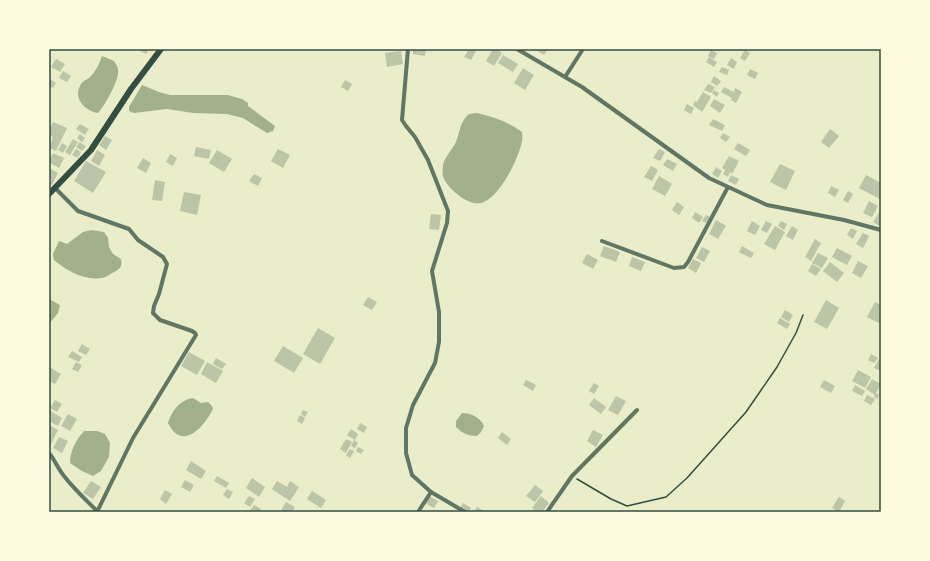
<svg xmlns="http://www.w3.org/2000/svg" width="930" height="561" font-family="'PT Sans',sans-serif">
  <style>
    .water { fill: #a3b18a }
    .building { fill: #bcc5a7 }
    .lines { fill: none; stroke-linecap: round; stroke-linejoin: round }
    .path { stroke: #344e41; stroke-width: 1.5 }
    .minor { stroke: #617663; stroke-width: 4 }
    .secondary { stroke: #344e41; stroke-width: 6 }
    .neatline { fill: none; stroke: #344e41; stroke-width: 1.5 }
  </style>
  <rect width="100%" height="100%" fill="#e9edc9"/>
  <path class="water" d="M 102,56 L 114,61 C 116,64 118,67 118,70 C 120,79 104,107 98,113 C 86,111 73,99 80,86 C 81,82 86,80 89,78 C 96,71 99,65 102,56 Z
    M 142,85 L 159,92 L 170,95 L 228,95 L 242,99 L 248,103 L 248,106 L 275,126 L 273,131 L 267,133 L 243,118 L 227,114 L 193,113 L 167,109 L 134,113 L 129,111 L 129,107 Z
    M 476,113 C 495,117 506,121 522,132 C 522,135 523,138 522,141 C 519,158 499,199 481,203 C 468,206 448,189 443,177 C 442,174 443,168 443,165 C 445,157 451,151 455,144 C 460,134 459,122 469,114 Z
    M 92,230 L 104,232 L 108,238 L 109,247 L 113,254 L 121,259 C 123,266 119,270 112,273 C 109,275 105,278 101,278 C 84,281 66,270 54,260 L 53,254 L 59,241 L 67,244 L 83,232 Z
    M 49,299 L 60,305 L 58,313 L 49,324 Z
    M 193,398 L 201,403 L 208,402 L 212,406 L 213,409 C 204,427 182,452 168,423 C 172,410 180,400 193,398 Z
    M 462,413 C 471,413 480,417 484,426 L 481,432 L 477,436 C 468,436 462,433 456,427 L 456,421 Z
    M 84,431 L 97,431 L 105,434 L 110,443 L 109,457 L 101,471 L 93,476 L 82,471 L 70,463 C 70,451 76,440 84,431 Z"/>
  <path class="building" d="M 137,49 L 149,49 L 146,54 Z
    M 413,49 L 426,49 L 425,56 L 413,54 Z
    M 469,49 L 472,49 L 476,51 L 471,60 L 464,57 Z
    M 493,49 L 496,49 L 502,53 L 494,66 L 486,61 Z
    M 534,49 L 548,49 L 544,55 Z
    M 711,50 L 717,53 L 714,59 L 708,56 Z
    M 745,50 L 750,53 L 745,61 L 740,58 Z
    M 401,51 L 403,64 L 387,67 L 385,53 Z
    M 503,55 L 518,64 L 513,72 L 498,63 Z
    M 709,57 L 717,62 L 714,67 L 706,62 Z
    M 731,58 L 737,62 L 734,69 L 727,65 Z
    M 56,59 L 65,64 L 60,72 L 51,67 Z
    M 722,67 L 729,70 L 727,75 L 719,72 Z
    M 523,68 L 534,75 L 525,90 L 514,83 Z
    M 750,69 L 758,73 L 755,79 L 747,75 Z
    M 63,71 L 71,76 L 67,82 L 59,78 Z
    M 714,76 L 721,81 L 717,86 L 711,82 Z
    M 50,79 L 56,83 L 53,88 L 49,86 Z
    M 345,80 L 352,84 L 348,91 L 341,87 Z
    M 708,84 L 715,87 L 711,93 L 704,90 Z
    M 724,87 L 734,92 L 735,88 L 742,92 L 736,103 L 731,100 L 732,98 L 721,92 Z
    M 714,90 L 719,93 L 717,97 L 712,93 Z
    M 703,92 L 711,97 L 702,112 L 693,105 L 695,101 L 697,102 Z
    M 714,99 L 725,105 L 720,113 L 710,106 Z
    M 687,104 L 694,108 L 691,114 L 684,110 Z
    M 713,119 L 725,125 L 722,131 L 709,125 Z
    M 53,122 L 67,128 L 56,151 L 49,148 L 53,137 L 49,135 L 49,130 Z
    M 80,124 L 89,129 L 85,135 L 76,129 Z
    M 830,129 L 839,136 L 829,148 L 821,142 Z
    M 723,133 L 730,137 L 726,142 L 720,138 Z
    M 80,134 L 85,138 L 82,142 L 77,138 Z
    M 105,136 L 112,140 L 106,150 L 99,145 Z
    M 73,139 L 78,142 L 70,155 L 65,152 Z
    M 79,142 L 86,146 L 82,151 L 76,147 Z
    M 62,143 L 67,146 L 63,153 L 58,150 Z
    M 738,143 L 750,150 L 746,156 L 734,149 Z
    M 196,147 L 211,150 L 209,159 L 194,156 Z
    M 76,149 L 81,152 L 78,158 L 72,155 Z
    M 278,149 L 290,155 L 283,168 L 271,161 Z
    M 659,149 L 665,152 L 660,161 L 653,158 Z
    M 97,150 L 105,155 L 99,166 L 91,161 Z
    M 217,150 L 232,159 L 224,172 L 209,163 Z
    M 53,153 L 64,158 L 59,168 L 49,162 Z
    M 170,154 L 177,158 L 173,166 L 166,162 Z
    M 729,156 L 739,161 L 732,174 L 730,172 L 728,177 L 723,174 L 725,170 L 722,168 Z
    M 143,158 L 151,163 L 146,173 L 137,168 Z
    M 667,159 L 677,164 L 673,171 L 663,165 Z
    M 86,161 L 106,172 L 93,193 L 74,181 Z
    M 780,164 L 795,171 L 786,190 L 770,182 Z
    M 651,166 L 658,170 L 652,181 L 644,177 Z
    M 716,167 L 722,171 L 718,178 L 712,174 Z
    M 49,168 L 58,173 L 52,185 L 49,183 Z
    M 254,174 L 262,178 L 258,186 L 249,181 Z
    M 731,175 L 739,179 L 736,185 L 728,181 Z
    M 866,175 L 881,183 L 881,197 L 880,199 L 859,188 Z
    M 659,176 L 672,184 L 665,196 L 652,189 Z
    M 155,180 L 165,182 L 162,201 L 152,200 Z
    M 831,186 L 839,190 L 835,197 L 828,193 Z
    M 848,191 L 853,194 L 848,203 L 843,200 Z
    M 184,192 L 201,195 L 197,215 L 180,211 Z
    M 869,201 L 878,206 L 872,217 L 863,213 Z
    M 677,202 L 684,207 L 679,215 L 672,210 Z
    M 881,210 L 881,227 L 873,222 Z
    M 695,212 L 703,217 L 699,223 L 692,218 Z
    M 431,214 L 441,215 L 439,230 L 429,229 Z
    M 706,215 L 710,217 L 706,223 L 702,221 Z
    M 716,220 L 726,226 L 718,239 L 709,234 Z
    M 752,221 L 760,226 L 755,235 L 747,231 Z
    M 766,221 L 772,224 L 767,233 L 761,230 Z
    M 781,221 L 787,224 L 784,230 L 778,226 Z
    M 775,226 L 785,232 L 775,250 L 764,244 Z
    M 792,226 L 798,230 L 793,240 L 786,236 Z
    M 851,228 L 857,231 L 853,239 L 847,235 Z
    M 863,233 L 869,236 L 863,248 L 856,244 Z
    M 815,239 L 821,243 L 811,261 L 805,257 Z
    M 604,246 L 620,252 L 616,262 L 600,256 Z
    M 742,246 L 754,253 L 751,258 L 739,252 Z
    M 702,247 L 710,251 L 704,262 L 696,258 Z
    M 837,248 L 852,256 L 847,265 L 832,257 Z
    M 818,253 L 828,258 L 822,268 L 812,263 Z
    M 587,254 L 598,260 L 593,269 L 582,263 Z
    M 632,257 L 645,262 L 641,271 L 629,266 Z
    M 693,259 L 701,263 L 696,273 L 688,268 Z
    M 858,261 L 868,266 L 861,278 L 852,273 Z
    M 830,262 L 844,273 L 837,282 L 823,271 Z
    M 812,264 L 821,269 L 816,276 L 808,271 Z
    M 368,297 L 377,302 L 372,310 L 363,305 Z
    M 826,300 L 839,308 L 827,329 L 814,322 Z
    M 875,302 L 881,305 L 881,320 L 879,323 L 867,317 Z
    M 785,310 L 793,315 L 789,322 L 781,317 Z
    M 780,318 L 790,324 L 787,329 L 777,323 Z
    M 318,328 L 335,338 L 320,364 L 303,354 Z
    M 82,344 L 90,349 L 86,355 L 78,351 Z
    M 283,346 L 303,358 L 294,373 L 274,361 Z
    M 72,351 L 82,357 L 79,362 L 68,357 Z
    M 189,352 L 205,361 L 197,375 L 181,366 Z
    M 871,354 L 878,358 L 874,363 L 868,360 Z
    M 216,358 L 226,364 L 222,369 L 213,364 Z
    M 879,359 L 881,360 L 881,371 L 874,368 Z
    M 76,362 L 82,365 L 78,372 L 72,369 Z
    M 207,362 L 223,371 L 216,383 L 201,374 Z
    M 49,367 L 61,374 L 55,384 L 49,381 Z
    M 858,370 L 871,377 L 865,388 L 852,381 Z
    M 872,379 L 881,384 L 876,393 L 879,395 L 877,399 L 874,397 L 875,395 L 866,389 Z
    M 526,380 L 536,385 L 533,391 L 523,385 Z
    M 824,380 L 835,386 L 831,393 L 820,387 Z
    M 594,383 L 599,386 L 594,394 L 589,391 Z
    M 855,385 L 865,391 L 862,396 L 852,391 Z
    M 867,395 L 875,399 L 871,405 L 864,401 Z
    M 616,396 L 626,401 L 618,415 L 608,410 Z
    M 594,398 L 606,407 L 601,414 L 589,405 Z
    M 55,400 L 62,404 L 57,412 L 50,408 Z
    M 49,410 L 62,418 L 58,426 L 49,421 Z
    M 303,410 L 308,412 L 305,417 L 301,414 Z
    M 68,414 L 77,419 L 70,431 L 61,426 Z
    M 300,415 L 305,418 L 302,424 L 297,421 Z
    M 360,423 L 367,427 L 364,433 L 357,429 Z
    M 49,425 L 58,430 L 51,444 L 49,444 Z
    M 351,429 L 358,434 L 355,440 L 347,435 Z
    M 593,430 L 603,435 L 596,447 L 587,441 Z
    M 502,432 L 511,439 L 507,445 L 498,438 Z
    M 59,437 L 68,441 L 62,453 L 53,448 Z
    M 346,439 L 352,442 L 346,453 L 340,449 Z
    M 354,440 L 358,443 L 355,448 L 351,446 Z
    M 358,447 L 364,450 L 361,454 L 356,451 Z
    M 350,449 L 354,451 L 350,458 L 346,455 Z
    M 191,461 L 206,471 L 201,479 L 186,470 Z
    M 217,476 L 229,483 L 226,488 L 214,481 Z
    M 252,478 L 265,487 L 259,497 L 246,488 Z
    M 185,480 L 194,485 L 190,492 L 181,487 Z
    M 91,481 L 101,487 L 93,499 L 83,493 Z
    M 277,481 L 287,487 L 290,481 L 299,487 L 290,501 L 272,489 Z
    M 535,485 L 543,491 L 535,502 L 526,496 Z
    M 227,489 L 233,492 L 229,499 L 223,495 Z
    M 165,490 L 172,494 L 166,504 L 160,499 Z
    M 312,491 L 326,500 L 321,508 L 307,499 Z
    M 249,496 L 255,499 L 250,507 L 244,503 Z
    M 429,496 L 438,501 L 434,508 L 425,503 Z
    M 541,496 L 549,503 L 542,512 L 536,512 L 532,508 Z
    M 839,497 L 845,501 L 839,512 L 832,508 Z
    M 286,502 L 295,507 L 292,512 L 280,512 Z
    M 463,503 L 471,508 L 469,512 L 460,508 Z
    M 254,505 L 261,509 L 259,512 L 249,512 Z
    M 477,507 L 486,512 L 474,512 Z"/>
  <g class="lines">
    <path class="path" d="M 577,479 L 611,499 L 627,506 L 666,497 L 687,478 L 746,412 L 777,367 L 796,333 L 803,315"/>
    <path class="minor" d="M 408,49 L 402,120 L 406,126 L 415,137 L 428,160 L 448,211 L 447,223 L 432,271 L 439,312 L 439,342 L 435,363 L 413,405 L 406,428 L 406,453 L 412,475 L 431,492 L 465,512
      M 517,49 L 582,87 L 709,178 L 767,205 L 844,220 L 881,230
      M 565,77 L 583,49
      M 55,188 L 78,211 L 129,229 L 138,240 L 163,257 L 167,264 L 159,294 L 154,306 L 153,313 L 160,320 L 192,331 L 195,333 L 196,335 L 133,438 L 97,512
      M 602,241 L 674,268 L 684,267 L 688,262 L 728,187
      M 49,453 C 55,460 58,469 64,476 C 74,489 86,500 97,511
      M 418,512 L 431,492
      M 547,512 L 572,476 L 637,410"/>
    <path class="secondary" d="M 49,194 L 91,150 L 131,89 L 161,49"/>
  </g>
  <rect width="930" height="561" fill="none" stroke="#fefae0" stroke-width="100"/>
  <rect x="50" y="50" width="830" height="461" class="neatline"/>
</svg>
